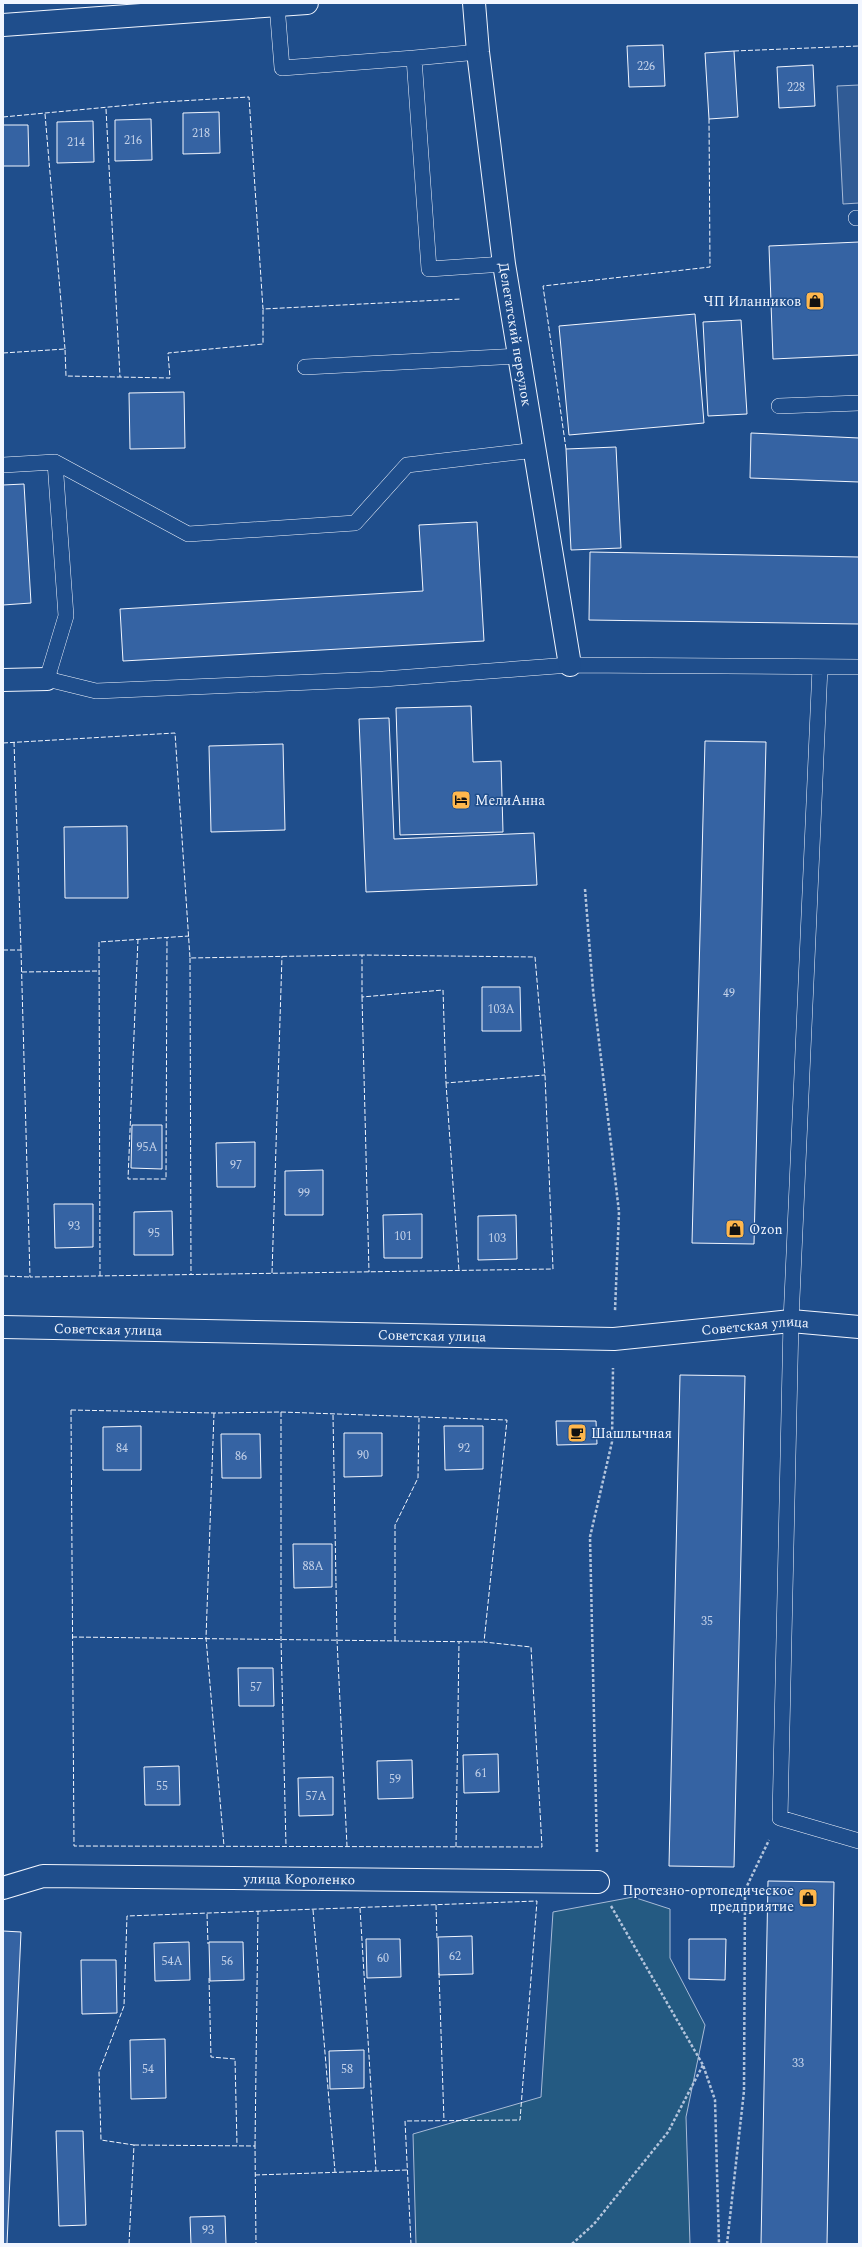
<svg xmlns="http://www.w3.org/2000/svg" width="862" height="2247" font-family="Spectral,serif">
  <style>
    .green { fill: #245a82; stroke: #a8bbd7 }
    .parking { fill: #305b95; stroke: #a8bbd7 }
    .building { fill: #3563a3; stroke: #f2f6ff }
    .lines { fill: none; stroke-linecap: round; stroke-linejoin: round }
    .lane-casing { stroke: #f2f6ff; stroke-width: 16 }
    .street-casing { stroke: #f2f6ff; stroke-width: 24 }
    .secondary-casing { stroke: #f2f6ff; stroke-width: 24 }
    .path { stroke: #b3c4dc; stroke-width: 2.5; stroke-dasharray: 3 2; stroke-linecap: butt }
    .lane { stroke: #1f4e8c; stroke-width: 15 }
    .street { stroke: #1f4e8c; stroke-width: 22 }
    .secondary { stroke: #1f4e8c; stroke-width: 22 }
    .fence { stroke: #f2f6ff; stroke-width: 1; stroke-dasharray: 5 2; stroke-linecap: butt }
    .labels { text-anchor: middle; stroke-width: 3; stroke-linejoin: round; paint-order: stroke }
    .number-label { font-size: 12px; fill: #c3d1e8 }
    .poi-label { font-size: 14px; fill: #f2f6ff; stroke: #1f4e8c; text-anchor: start }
    .street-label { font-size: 14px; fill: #f2f6ff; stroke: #1f4e8c }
  </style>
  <rect width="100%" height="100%" fill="#1f4e8c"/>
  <path class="green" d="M 633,1897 L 670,1909 L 670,1958 L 705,2025 L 686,2117 L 690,2244 L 416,2244 L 413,2134 L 541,2097 L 553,1912 Z"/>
  <path class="parking" d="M 859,85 L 859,203 L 843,204 L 837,86 Z"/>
  <path class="building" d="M 663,45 L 665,86 L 629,87 L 627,46 Z
    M 734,51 L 738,117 L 709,119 L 705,53 Z
    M 813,65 L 815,106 L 779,108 L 777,67 Z
    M 219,112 L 220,153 L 183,154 L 183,113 Z
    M 151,119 L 152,160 L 115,161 L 115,120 Z
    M 93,121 L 94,162 L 57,163 L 57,122 Z
    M 3,125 L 28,125 L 29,166 L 3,166 Z
    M 859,242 L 859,355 L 773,359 L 769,246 Z
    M 695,314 L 704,423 L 569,435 L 559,326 Z
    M 741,320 L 747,414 L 708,416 L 703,322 Z
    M 184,392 L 185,448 L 130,449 L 129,393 Z
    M 751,433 L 859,438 L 859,482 L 750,478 Z
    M 616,447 L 621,548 L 571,550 L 566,449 Z
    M 24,484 L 31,603 L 3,605 L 3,485 Z
    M 477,522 L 484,641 L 123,661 L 120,609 L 423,591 L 419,525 Z
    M 590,552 L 859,557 L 859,624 L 589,620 Z
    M 471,706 L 473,762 L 501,761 L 503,832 L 400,835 L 396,708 Z
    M 389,718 L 394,839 L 534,833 L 537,885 L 366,892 L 359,719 Z
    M 705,741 L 766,742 L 754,1244 L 692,1243 Z
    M 283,744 L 285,830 L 211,832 L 209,746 Z
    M 127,826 L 128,898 L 65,898 L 64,827 Z
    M 482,987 L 520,987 L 521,1031 L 482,1031 Z
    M 132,1125 L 162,1125 L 162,1169 L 131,1168 Z
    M 255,1142 L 255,1187 L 217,1187 L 216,1143 Z
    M 323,1170 L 323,1215 L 285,1215 L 285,1171 Z
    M 54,1204 L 93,1204 L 93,1247 L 55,1248 Z
    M 172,1211 L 173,1255 L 134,1255 L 134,1212 Z
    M 422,1214 L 422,1258 L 384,1258 L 383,1215 Z
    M 516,1215 L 517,1259 L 478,1260 L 478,1216 Z
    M 680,1375 L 745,1376 L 734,1867 L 669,1866 Z
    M 556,1421 L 596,1421 L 597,1444 L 557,1445 Z
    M 141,1426 L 141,1470 L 103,1470 L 103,1427 Z
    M 444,1426 L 483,1426 L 483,1469 L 445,1470 Z
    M 344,1433 L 382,1433 L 382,1476 L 344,1477 Z
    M 221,1434 L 260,1434 L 261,1478 L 222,1478 Z
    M 293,1544 L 332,1544 L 332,1587 L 294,1588 Z
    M 238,1668 L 273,1668 L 274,1706 L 239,1706 Z
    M 498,1754 L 499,1792 L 464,1793 L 463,1755 Z
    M 412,1760 L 413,1798 L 378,1799 L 377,1761 Z
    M 179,1766 L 180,1805 L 145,1805 L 144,1767 Z
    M 333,1777 L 333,1815 L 299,1816 L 298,1778 Z
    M 768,1881 L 834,1882 L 827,2244 L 761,2244 Z
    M 3,1931 L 21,1932 L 7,2244 L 3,2244 Z
    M 472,1936 L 473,1974 L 439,1975 L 438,1937 Z
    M 366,1939 L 400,1939 L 401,1977 L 367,1978 Z
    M 689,1939 L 726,1939 L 725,1980 L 689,1979 Z
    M 189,1942 L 190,1980 L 155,1981 L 154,1943 Z
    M 209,1942 L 243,1942 L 244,1980 L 210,1981 Z
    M 81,1960 L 116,1960 L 117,2013 L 82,2014 Z
    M 165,2039 L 166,2098 L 131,2099 L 130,2040 Z
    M 364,2050 L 364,2088 L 330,2089 L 329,2051 Z
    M 56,2131 L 83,2131 L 86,2225 L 59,2226 Z
    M 225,2216 L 226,2244 L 191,2244 L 190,2217 Z"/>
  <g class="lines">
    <g class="lane-casing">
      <path id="lane" d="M 277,5 L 282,68 L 414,58
        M 478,52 L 414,58 L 429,269 L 504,264
        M 856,218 L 859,218
        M 305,367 L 519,356
        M 779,406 L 859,403
        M 55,462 L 66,616 L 47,679 L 96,691 L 383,679 L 570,665 L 859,667
        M 3,465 L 55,462 L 188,534 L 355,523 L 407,465 L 536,450
        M 820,667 L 791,1321 L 780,1818 L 859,1841"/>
    </g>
    <g class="street-casing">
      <g id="street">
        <path id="s1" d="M 474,3 L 478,52 L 504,264 L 570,665"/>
        <path d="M 3,680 L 47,679"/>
        <path id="s2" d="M 3,1327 L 614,1339 L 791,1321 L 859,1327"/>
        <path id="s3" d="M 3,1888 L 43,1876 L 598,1882"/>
      </g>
    </g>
    <g class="secondary-casing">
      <path id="secondary" d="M 3,25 L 307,3"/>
    </g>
    <path class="path" d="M 585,889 L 593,990 L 619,1212 L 615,1311
      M 597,1852 L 590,1537 L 612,1442 L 613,1368
      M 611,1906 L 703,2065 L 715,2100 L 719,2244
      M 572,2244 L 594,2224 L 668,2132 L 703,2065
      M 727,2244 L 744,2091 L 745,1890 L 769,1840"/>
    <use href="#lane" class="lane"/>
    <use href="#street" class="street"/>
    <use href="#secondary" class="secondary"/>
    <path class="fence" d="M 734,51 L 859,46
      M 106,109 L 120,377
      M 45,114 L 65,349
      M 3,117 L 162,102 L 249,97 L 263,309 L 461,299
      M 3,353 L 65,349 L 66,376 L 170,378 L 168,353 L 263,344 L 263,309
      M 566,449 L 543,286 L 710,267 L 709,119
      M 14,742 L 21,950
      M 3,743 L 175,733 L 190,958 L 362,955
      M 138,939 L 128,1179 L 166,1179 L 167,937
      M 3,950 L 21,950 L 30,1277 L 553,1269 L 545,1075 L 535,957 L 362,955 L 362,997 L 443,990 L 446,1083 L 545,1075
      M 190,958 L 191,1274
      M 22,972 L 99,971
      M 362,997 L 369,1272
      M 446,1083 L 459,1271
      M 272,1273 L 282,956
      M 3,1276 L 30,1277
      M 100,1276 L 99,942 L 189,936
      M 71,1410 L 214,1413 L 281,1412 L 507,1420 L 484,1642 L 531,1647 L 542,1847 L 74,1846 Z
      M 281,1412 L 281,1639 L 286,1846
      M 214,1413 L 206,1638 L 224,1846
      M 333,1415 L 337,1640 L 347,1846
      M 72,1637 L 484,1642
      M 395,1641 L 395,1525 L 418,1478 L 419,1418
      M 456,1847 L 459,1642
      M 436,1905 L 437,1939
      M 360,1908 L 376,2171
      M 313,1910 L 335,2172
      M 207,1914 L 208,1944
      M 439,1973 L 444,2121
      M 209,1978 L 211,2057 L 235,2059 L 237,2145
      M 134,2145 L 255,2146 L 256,2244
      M 255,2146 L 258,1911
      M 255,2175 L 407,2170
      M 129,2244 L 134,2145 L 101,2140 L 99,2072 L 124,2006 L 127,1916 L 537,1901 L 520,2120 L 405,2121 L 411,2244"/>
  </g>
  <defs>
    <g id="shop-square" transform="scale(1)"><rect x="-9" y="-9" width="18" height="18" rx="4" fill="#ffb74d" stroke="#1f4e8c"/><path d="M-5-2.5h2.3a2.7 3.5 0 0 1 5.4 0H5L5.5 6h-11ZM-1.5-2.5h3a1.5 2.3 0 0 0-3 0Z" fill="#111"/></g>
    <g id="hotel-square" transform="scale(1)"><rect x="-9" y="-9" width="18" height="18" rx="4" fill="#ffb74d" stroke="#1f4e8c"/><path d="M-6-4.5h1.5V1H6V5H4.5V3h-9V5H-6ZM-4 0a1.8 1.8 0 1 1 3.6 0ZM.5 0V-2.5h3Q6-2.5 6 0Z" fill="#111"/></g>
    <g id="cafe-square" transform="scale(1)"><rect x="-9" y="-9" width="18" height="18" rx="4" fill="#ffb74d" stroke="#1f4e8c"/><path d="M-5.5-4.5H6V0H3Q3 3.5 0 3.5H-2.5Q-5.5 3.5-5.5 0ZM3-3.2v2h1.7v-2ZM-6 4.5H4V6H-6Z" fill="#111"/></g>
  </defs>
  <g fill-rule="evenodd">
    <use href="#shop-square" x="815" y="301"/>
    <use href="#hotel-square" x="461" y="800"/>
    <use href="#shop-square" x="735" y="1229"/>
    <use href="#cafe-square" x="577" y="1433"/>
    <use href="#shop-square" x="808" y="1898"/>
  </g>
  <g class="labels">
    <g class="number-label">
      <text x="646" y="70">226</text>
      <text x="796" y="91">228</text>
      <text x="201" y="137">218</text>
      <text x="133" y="144">216</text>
      <text x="76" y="146">214</text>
      <text x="729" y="997">49</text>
      <text x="501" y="1013">103А</text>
      <text x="147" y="1151">95А</text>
      <text x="236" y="1169">97</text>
      <text x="304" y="1197">99</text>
      <text x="74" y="1230">93</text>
      <text x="154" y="1237">95</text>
      <text x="403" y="1240">101</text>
      <text x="497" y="1242">103</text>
      <text x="122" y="1452">84</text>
      <text x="464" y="1452">92</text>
      <text x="363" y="1459">90</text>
      <text x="241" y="1460">86</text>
      <text x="313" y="1570">88А</text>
      <text x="707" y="1625">35</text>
      <text x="256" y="1691">57</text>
      <text x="481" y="1777">61</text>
      <text x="395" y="1783">59</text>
      <text x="162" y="1790">55</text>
      <text x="316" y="1800">57А</text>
      <text x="455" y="1960">62</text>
      <text x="383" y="1962">60</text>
      <text x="172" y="1965">54А</text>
      <text x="227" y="1965">56</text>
      <text x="798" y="2067">33</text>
      <text x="148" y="2073">54</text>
      <text x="347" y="2073">58</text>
      <text x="208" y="2234">93</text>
    </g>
    <g class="poi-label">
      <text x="801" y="306" text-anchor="end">ЧП Иланников</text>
      <text x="475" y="805">МелиАнна</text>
      <text x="749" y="1234">Ozon</text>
      <text x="591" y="1438">Шашлычная</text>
      <text x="794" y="1895" text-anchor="end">Протезно-ортопедическое<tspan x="794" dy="16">предприятие</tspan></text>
    </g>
    <g class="street-label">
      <text dy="5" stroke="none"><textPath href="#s1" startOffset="334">Делегатский переулок</textPath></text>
      <text dy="5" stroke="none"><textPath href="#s2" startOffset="753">Советская улица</textPath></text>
      <text dy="5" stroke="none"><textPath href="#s2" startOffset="105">Советская улица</textPath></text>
      <text dy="5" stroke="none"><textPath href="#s2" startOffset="429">Советская улица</textPath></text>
      <text dy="5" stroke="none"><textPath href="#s3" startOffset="298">улица Короленко</textPath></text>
    </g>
  </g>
  <rect width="862" height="2247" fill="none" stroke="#f2f6ff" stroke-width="8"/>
</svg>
